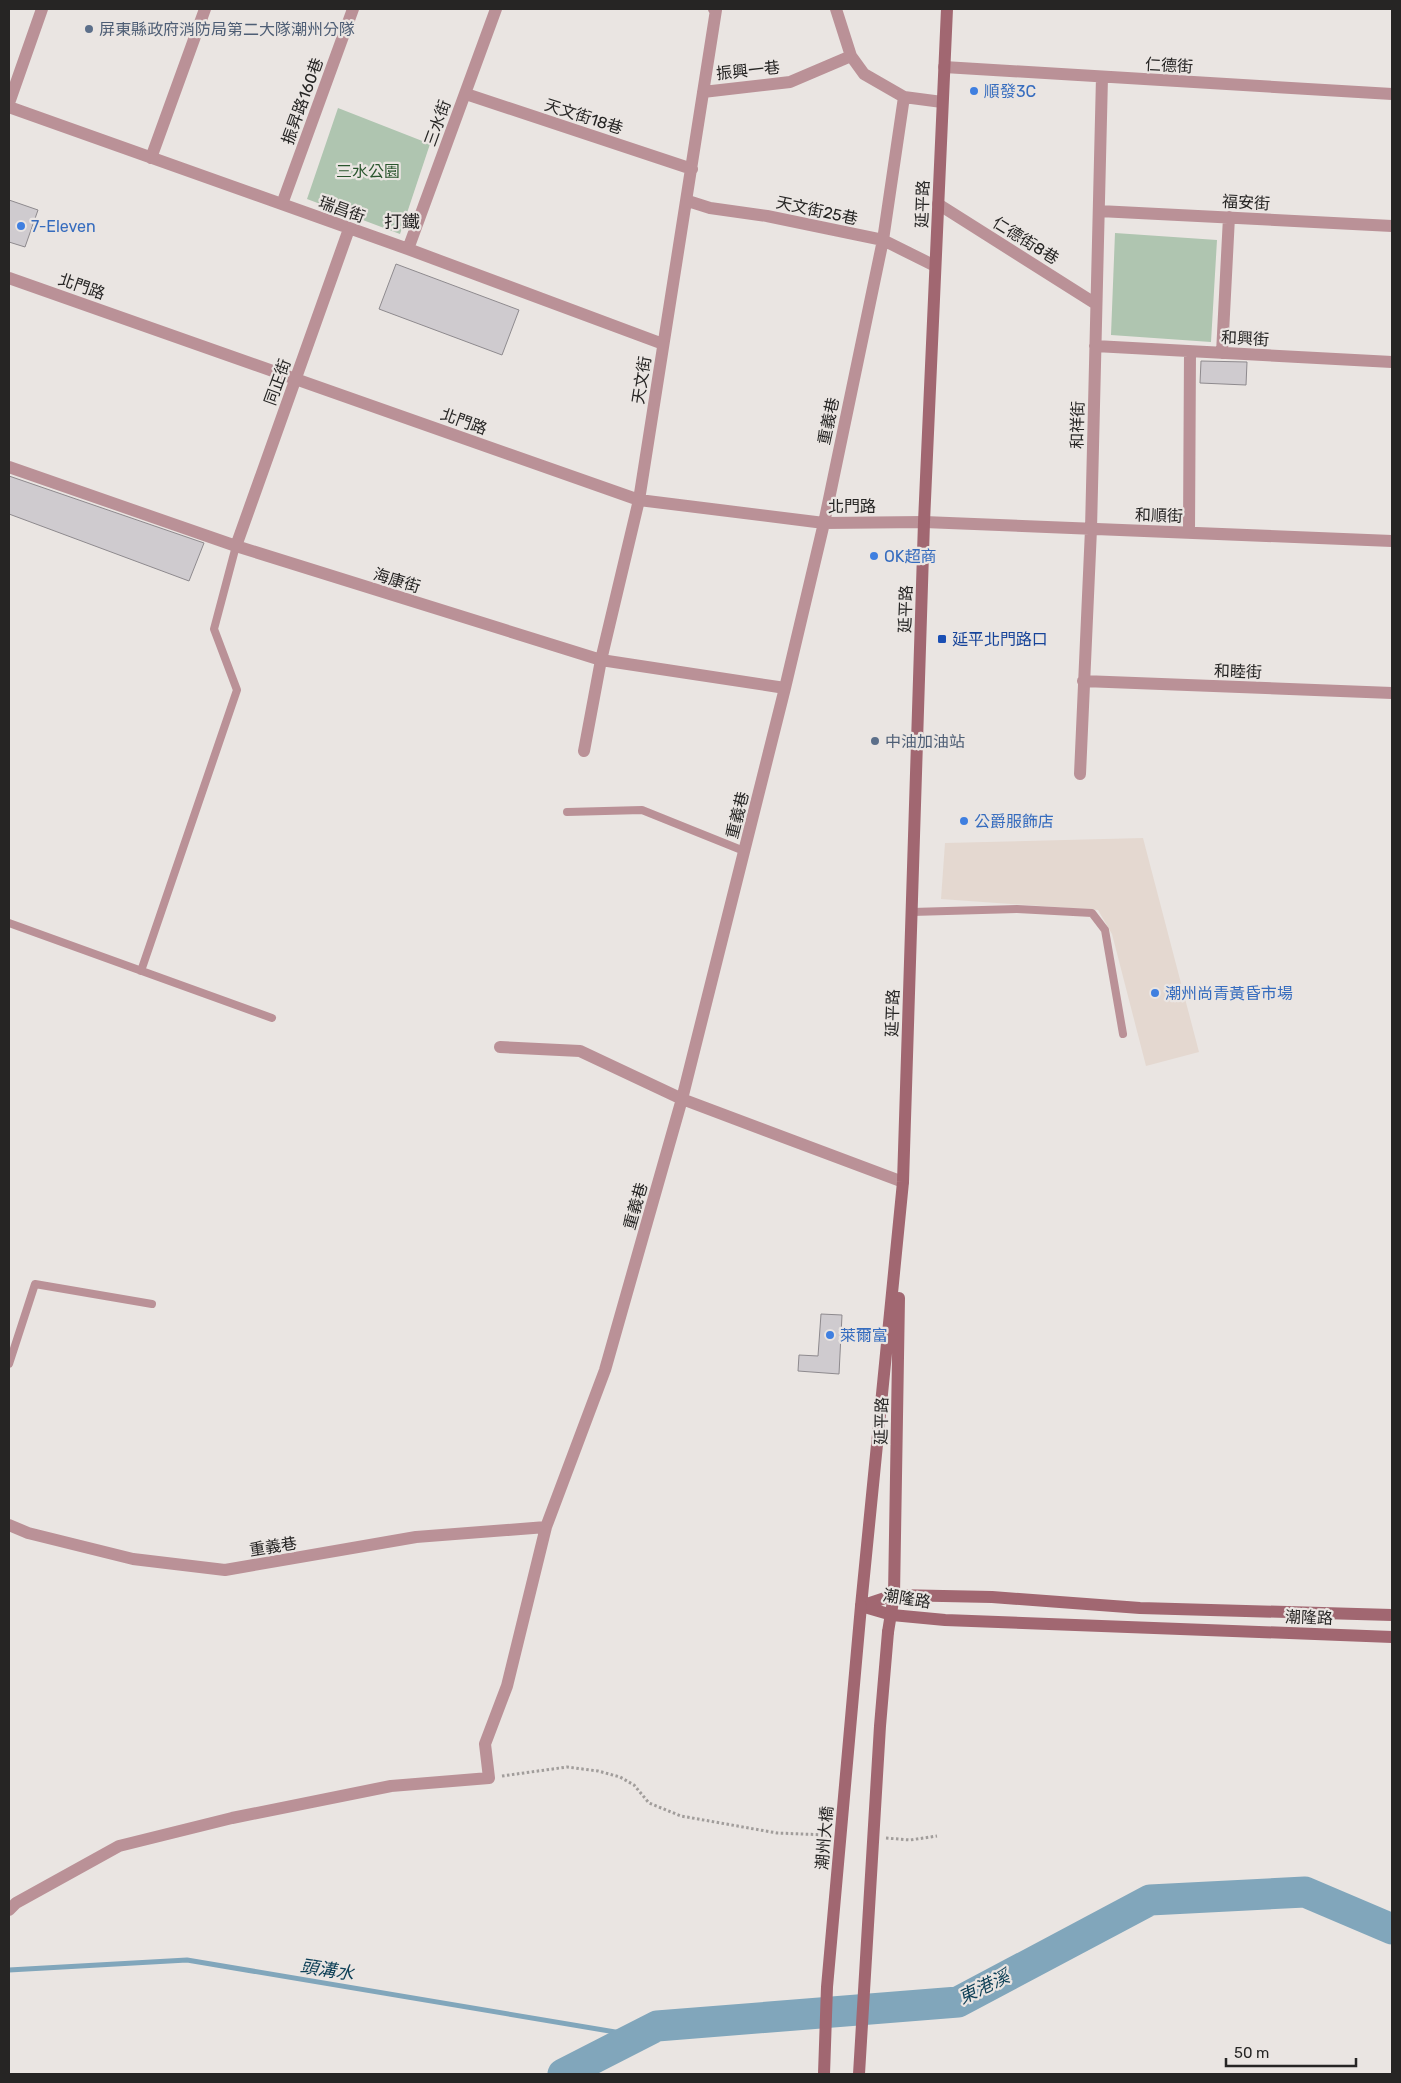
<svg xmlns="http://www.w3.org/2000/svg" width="1401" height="2083" font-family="Rubik,'Noto Sans TC',sans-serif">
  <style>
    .built { fill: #e4d8d0 }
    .green { fill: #afc5b0 }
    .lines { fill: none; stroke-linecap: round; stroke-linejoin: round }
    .stream { stroke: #81a6bb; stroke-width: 5 }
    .river { stroke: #81a6bb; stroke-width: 31 }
    .building { fill: #cfcbcf; stroke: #8e8a8e }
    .path { stroke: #a19d9b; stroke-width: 3; stroke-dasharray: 2.5 2.5; stroke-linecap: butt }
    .lane { stroke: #ba9197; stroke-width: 8 }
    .street { stroke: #ba9197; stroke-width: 12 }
    .secondary { stroke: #a16771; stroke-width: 12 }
    .secondary-bridge { stroke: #a16771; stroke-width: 12 }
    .service-dot { fill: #5c6f8a; stroke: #eae5e2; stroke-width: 2 }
    .shop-dot { fill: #3f7fe0; stroke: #eae5e2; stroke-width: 2 }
    .transit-dot { fill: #1a4fb4; stroke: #eae5e2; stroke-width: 2 }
    .labels { text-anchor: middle; stroke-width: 4.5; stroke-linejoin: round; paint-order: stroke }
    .service-label { font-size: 16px; fill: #4e5e75; stroke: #eae5e2; text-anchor: start }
    .street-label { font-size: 16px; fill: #262524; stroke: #eae5e2 }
    .shop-label { font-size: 16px; fill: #366cbe; stroke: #eae5e2; text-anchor: start }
    .park-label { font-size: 16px; fill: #2a562e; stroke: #eae5e2 }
    .transit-label { font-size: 16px; fill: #164399; stroke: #eae5e2; text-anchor: start }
    .neighbourhood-label { font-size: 18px; fill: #262524; stroke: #eae5e2 }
    .water-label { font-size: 18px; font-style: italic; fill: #0d3f56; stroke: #eae5e2 }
  </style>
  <rect width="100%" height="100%" fill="#eae5e2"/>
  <path class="built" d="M 1143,838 L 1199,1052 L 1146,1066 L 1112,934 L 1098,910 L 941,899 L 945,843 Z"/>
  <path class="green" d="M 338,108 L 430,144 L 400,234 L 307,199 Z
    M 1115,233 L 1217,240 L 1211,342 L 1111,335 Z"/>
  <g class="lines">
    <path class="stream" d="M 9,1970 L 187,1960 L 639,2036"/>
    <path class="river" d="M 563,2074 L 657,2026 L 958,2002 L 1150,1900 L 1305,1892 L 1392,1929"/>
  </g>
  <path class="building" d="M 9,200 L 38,210 L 25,247 L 9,242 Z
    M 396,264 L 519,310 L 502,355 L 379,309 Z
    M 1201,361 L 1247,362 L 1246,385 L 1200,383 Z
    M 9,476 L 204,543 L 189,581 L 9,514 Z
    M 821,1314 L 842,1315 L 839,1374 L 798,1371 L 799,1355 L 818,1356 Z"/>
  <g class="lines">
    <path class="path" d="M 502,1776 L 567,1767 L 598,1771 L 620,1777 L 634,1785 L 649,1803 L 681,1816 L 777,1833 L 827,1835
      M 886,1838 L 910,1840 L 937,1836"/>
    <path class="lane" d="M 567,812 L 642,810 L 744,851
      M 912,912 L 1017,909 L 1092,913 L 1105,930 L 1123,1034
      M 9,923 L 272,1018
      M 141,971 L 237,690 L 214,629 L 236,546
      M 9,1364 L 35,1284 L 152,1304"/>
    <path class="street" d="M 836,9 L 851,56 L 864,74 L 904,97 L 942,102
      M 944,67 L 1392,94
      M 703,92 L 790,82 L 851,56
      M 466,94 L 692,169
      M 9,103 L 42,9
      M 9,107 L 408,249 L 663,344
      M 151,158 L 205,9
      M 688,201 L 710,208 L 767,216 L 883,240 L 935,266
      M 282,204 L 353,9
      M 938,204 L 1096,304
      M 1099,211 L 1392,226
      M 408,249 L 496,9
      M 9,278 L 639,500 L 824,523 L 924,522 L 1392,541
      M 1095,346 L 1392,362
      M 1222,353 L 1229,217
      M 9,467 L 236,546 L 601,660 L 785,688
      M 1189,532 L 1190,352
      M 236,546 L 349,229
      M 1083,681 L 1392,693
      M 584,751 L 601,660 L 639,500 L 716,10 L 714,9
      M 1080,774 L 1091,529 L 1102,77
      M 500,1047 L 580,1051 L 682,1099 L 903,1182
      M 9,1525 L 28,1533 L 133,1559 L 225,1570 L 416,1537 L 546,1527
      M 9,1910 L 16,1903 L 119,1846 L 232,1818 L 391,1786 L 489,1778 L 485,1744 L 507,1686 L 546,1527 L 605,1370 L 647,1222 L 682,1099 L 785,688 L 824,523 L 883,240 L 904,97"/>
    <path class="secondary" d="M 861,1606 L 903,1182 L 924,522 L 947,9
      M 861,1606 L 894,1595 L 992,1597 L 1140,1608 L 1392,1615
      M 861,1606 L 892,1615 L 945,1620 L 1392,1637
      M 888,1632 L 894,1595 L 899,1298"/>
    <path class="secondary-bridge" d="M 824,2074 L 827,1987 L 861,1606
      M 859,2074 L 880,1726 L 888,1632"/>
  </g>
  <g class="service-dot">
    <circle cx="89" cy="29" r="5"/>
    <circle cx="875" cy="741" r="5"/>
  </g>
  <g class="shop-dot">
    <circle cx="974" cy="91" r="5"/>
    <circle cx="21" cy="226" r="5"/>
    <circle cx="874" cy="556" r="5"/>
    <circle cx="964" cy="821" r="5"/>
    <circle cx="1155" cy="993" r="5"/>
    <circle cx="830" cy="1335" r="5"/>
  </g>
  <rect class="transit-dot" x="937" y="634" width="10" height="10" rx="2.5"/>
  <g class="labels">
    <g class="service-label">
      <text x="99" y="35">屏東縣政府消防局第二大隊潮州分隊</text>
      <text x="885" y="747">中油加油站</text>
    </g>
    <g class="street-label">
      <text transform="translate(1169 65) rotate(3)" y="6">仁德街</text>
      <text transform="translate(748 70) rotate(-6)" y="6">振興一巷</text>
      <text transform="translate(302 101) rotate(-70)" y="6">振昇路160巷</text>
      <text transform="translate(584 116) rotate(18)" y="6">天文街18巷</text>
      <text transform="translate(437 123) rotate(-70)" y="6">三水街</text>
      <text transform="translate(1246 202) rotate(3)" y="6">福安街</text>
      <text transform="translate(922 204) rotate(-88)" y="6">延平路</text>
      <text transform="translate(342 209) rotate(20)" y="6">瑞昌街</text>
      <text transform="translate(817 210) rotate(12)" y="6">天文街25巷</text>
      <text transform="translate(1026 240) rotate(32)" y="6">仁德街8巷</text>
      <text transform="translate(82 286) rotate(19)" y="6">北門路</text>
      <text transform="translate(1245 338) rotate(3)" y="6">和興街</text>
      <text transform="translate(641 380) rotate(-81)" y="6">天文街</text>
      <text transform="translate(277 382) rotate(-70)" y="6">同正街</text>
      <text transform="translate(464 421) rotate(20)" y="6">北門路</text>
      <text transform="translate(828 421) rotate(-78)" y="6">重義巷</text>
      <text transform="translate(1077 425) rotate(-89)" y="6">和祥街</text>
      <text x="852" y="512">北門路</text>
      <text transform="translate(1159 515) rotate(2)" y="6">和順街</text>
      <text transform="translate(397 580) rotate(17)" y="6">海康街</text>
      <text transform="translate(905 609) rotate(-88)" y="6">延平路</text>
      <text transform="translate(1238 671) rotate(2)" y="6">和睦街</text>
      <text transform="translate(737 815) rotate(-76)" y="6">重義巷</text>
      <text transform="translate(892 1013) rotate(-88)" y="6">延平路</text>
      <text transform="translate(635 1206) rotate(-74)" y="6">重義巷</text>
      <text transform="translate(881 1421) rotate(-89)" y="6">延平路</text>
      <text transform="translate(273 1546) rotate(-9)" y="6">重義巷</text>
      <text transform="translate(907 1598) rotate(9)" y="6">潮隆路</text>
      <text transform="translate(1309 1617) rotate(2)" y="6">潮隆路</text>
      <text transform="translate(824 1838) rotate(-85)" y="6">潮州大橋</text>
    </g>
    <g class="shop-label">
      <text x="984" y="97">順發3C</text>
      <text x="31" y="232">7-Eleven</text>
      <text x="884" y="562">OK超商</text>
      <text x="974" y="827">公爵服飾店</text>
      <text x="1165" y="999">潮州尚青黃昏市場</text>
      <text x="840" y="1341">萊爾富</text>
    </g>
    <g class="park-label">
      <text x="368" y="177">三水公園</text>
    </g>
    <g class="transit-label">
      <text x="952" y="645">延平北門路口</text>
    </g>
    <g class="neighbourhood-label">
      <text x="402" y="228">打鐵</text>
    </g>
    <g class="water-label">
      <text transform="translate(327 1970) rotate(9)" y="6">頭溝水</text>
      <text transform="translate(984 1987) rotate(-26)" y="6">東港溪</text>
    </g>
  </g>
  <rect width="1401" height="2083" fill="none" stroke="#262524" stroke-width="20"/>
  <path d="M1226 2058v8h130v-8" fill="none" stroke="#262524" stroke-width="2.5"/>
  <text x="1234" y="2058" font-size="15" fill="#262524" stroke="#eae5e2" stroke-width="4" paint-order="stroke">50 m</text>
</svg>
